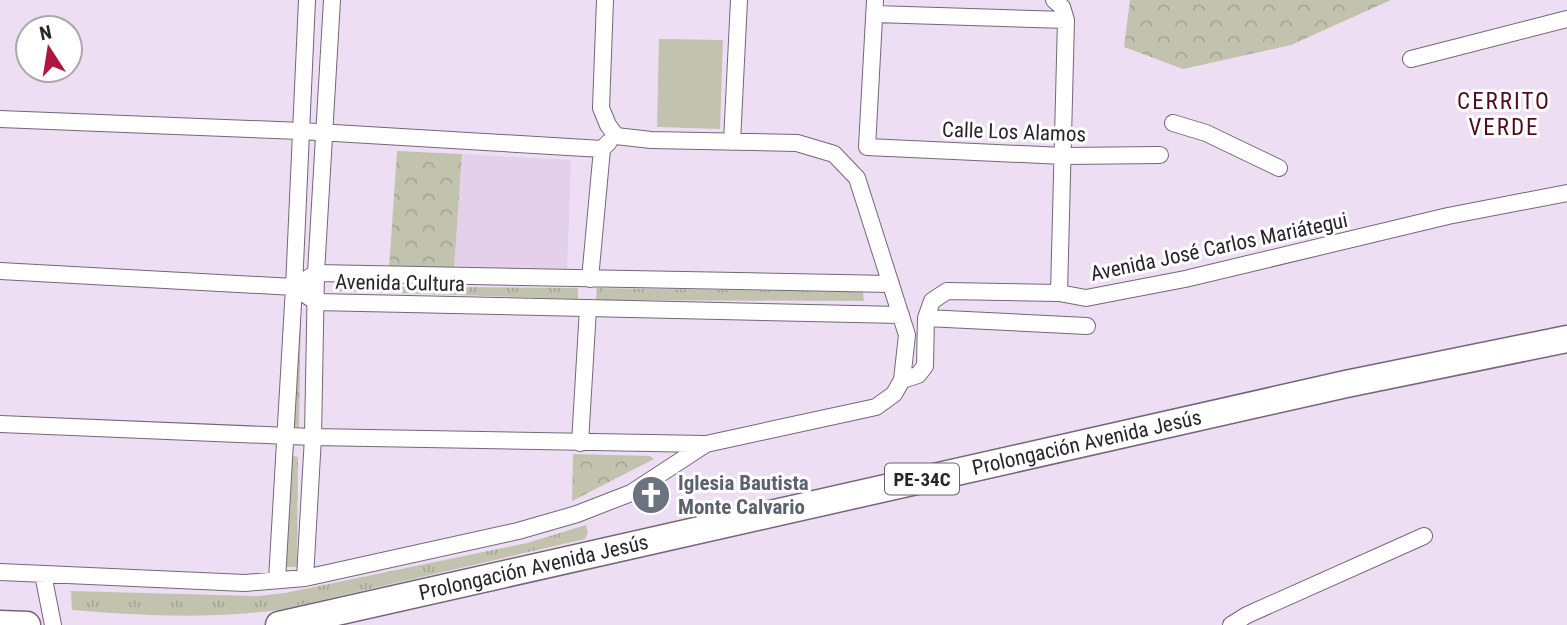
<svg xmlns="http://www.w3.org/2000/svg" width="1567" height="625" font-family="'Roboto Condensed',sans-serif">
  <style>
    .built { fill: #e4d0eb }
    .grass { fill: url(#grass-tufts) }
    .forest { fill: url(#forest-crowns) }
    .garden { fill: #c2c3ae }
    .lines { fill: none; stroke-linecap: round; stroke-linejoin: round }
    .minor-casing { stroke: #746678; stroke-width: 18 }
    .primary-casing { stroke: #746678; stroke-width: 29 }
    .minor { stroke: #fff; stroke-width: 16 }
    .primary { stroke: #fff; stroke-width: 26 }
    .labels { text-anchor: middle; stroke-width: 6; stroke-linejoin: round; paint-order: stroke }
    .shield { fill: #fff; stroke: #69656b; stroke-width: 2 }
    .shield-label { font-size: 19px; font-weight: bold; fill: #29232b }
    .street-label { font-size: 21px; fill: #29232b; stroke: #fff }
    .worship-label { font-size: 21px; font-weight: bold; fill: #5b616d; stroke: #fff; text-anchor: start }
    .neighbourhood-label { font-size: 23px; letter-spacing: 2px; fill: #510b1b; stroke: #fff }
  </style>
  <defs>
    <pattern id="grass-tufts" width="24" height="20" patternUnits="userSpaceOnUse" patternTransform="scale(1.75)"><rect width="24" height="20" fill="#c2c3ae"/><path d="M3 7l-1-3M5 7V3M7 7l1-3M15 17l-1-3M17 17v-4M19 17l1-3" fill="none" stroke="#a7a796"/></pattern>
    <pattern id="forest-crowns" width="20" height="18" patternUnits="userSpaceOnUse" patternTransform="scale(1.75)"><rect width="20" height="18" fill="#c2c3ae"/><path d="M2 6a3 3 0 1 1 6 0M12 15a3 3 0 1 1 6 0" fill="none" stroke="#a7a796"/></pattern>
  </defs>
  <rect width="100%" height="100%" fill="#eedef3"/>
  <path class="built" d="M 462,154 L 571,160 L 567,271 L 454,269 Z"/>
  <path class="grass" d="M 336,286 L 578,288 L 578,299 L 336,291 Z
    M 597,288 L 863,292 L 864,301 L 596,300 Z
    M 290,313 L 301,313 L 299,427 L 287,426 Z
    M 286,455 L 298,457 L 297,567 L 286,567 Z
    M 586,525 L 588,533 L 585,539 L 279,610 C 209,619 141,616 72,610 L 71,591 L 258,596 L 285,593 L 527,543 Z"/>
  <path class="forest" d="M 1130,0 L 1391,0 L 1291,45 L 1183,69 L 1124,47 Z
    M 397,151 L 462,154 L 454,269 L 389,269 Z
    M 573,454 L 650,456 L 654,459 L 572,501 Z"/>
  <path class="garden" d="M 659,39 L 723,40 L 720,129 L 657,127 Z"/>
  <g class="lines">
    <g class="minor-casing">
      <path id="minor" d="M 605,0 L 601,108 L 608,125 L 616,136
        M 875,0 L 867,147 L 1064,156 L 1160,155
        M 1054,0 L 1062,7 L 1066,20 L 1059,293
        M 875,14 L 1066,20
        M 1411,59 L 1567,19
        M 0,119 L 301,131 L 602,149
        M 1173,123 L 1206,133 L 1279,168
        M 732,142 L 739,0
        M 0,271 L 294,287
        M 590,279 L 602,149 L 609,142
        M 294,287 L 316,302 L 901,315
        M 294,287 L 316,273 L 891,284
        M 926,318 L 1087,326
        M 902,380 L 918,375 L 925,366 L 926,318 L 932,301 L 947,291 L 1059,293 L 1086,298 L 1185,279 L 1448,216 L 1567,193
        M 0,424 L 313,437 L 706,444
        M 580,443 L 588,308
        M 0,572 L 245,583 L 305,578 L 518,531 L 577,514 L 631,493 L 706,444 L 876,407 L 894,394 L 902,380 L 907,335 L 857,178 L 834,154 L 797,143 L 651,140 L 616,136
        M 43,574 L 53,625
        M 305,578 L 313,437 L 316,273 L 332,0
        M 277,580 L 294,287 L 307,0
        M 1231,625 L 1247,615 L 1424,536"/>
    </g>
    <g class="primary-casing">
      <g id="primary">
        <path d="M 0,624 L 27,625"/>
        <path id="s1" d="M 279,625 L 1346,384 L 1567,339"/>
      </g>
    </g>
    <use href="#minor" class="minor"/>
    <use href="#primary" class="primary"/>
  </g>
  <defs>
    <g id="church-disc" transform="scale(2.0125)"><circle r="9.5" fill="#6b7280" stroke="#fff"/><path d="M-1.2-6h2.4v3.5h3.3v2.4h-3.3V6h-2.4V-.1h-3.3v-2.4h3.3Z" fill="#fff"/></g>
  </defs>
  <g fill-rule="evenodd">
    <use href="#church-disc" x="651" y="495"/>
  </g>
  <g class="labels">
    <rect class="shield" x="885" y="463.5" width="74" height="31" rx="5"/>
    <g class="shield-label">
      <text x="922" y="486">PE-34C</text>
    </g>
    <g class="street-label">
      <text transform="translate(1014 132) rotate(2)" y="7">Calle Los Alamos</text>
      <text transform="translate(1219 247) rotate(-12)" y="7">Avenida José Carlos Mariátegui</text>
      <text transform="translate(400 283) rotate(1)" y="7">Avenida Cultura</text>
      <text dy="7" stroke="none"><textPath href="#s1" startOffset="828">Prolongación Avenida Jesús</textPath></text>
      <text dy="7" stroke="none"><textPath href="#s1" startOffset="261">Prolongación Avenida Jesús</textPath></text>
    </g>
    <g class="worship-label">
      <text x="678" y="490">Iglesia Bautista<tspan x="678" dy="24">Monte Calvario</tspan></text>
    </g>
    <g class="neighbourhood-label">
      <text x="1504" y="109">CERRITO<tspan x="1504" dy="26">VERDE</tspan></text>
    </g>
  </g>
  <g transform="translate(49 49) rotate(348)"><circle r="33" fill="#ffffff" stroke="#a9a7aa" stroke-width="2"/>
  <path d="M0-5L12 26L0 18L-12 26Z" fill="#ac163f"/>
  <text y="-10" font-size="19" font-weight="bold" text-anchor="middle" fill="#29232b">N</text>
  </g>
</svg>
